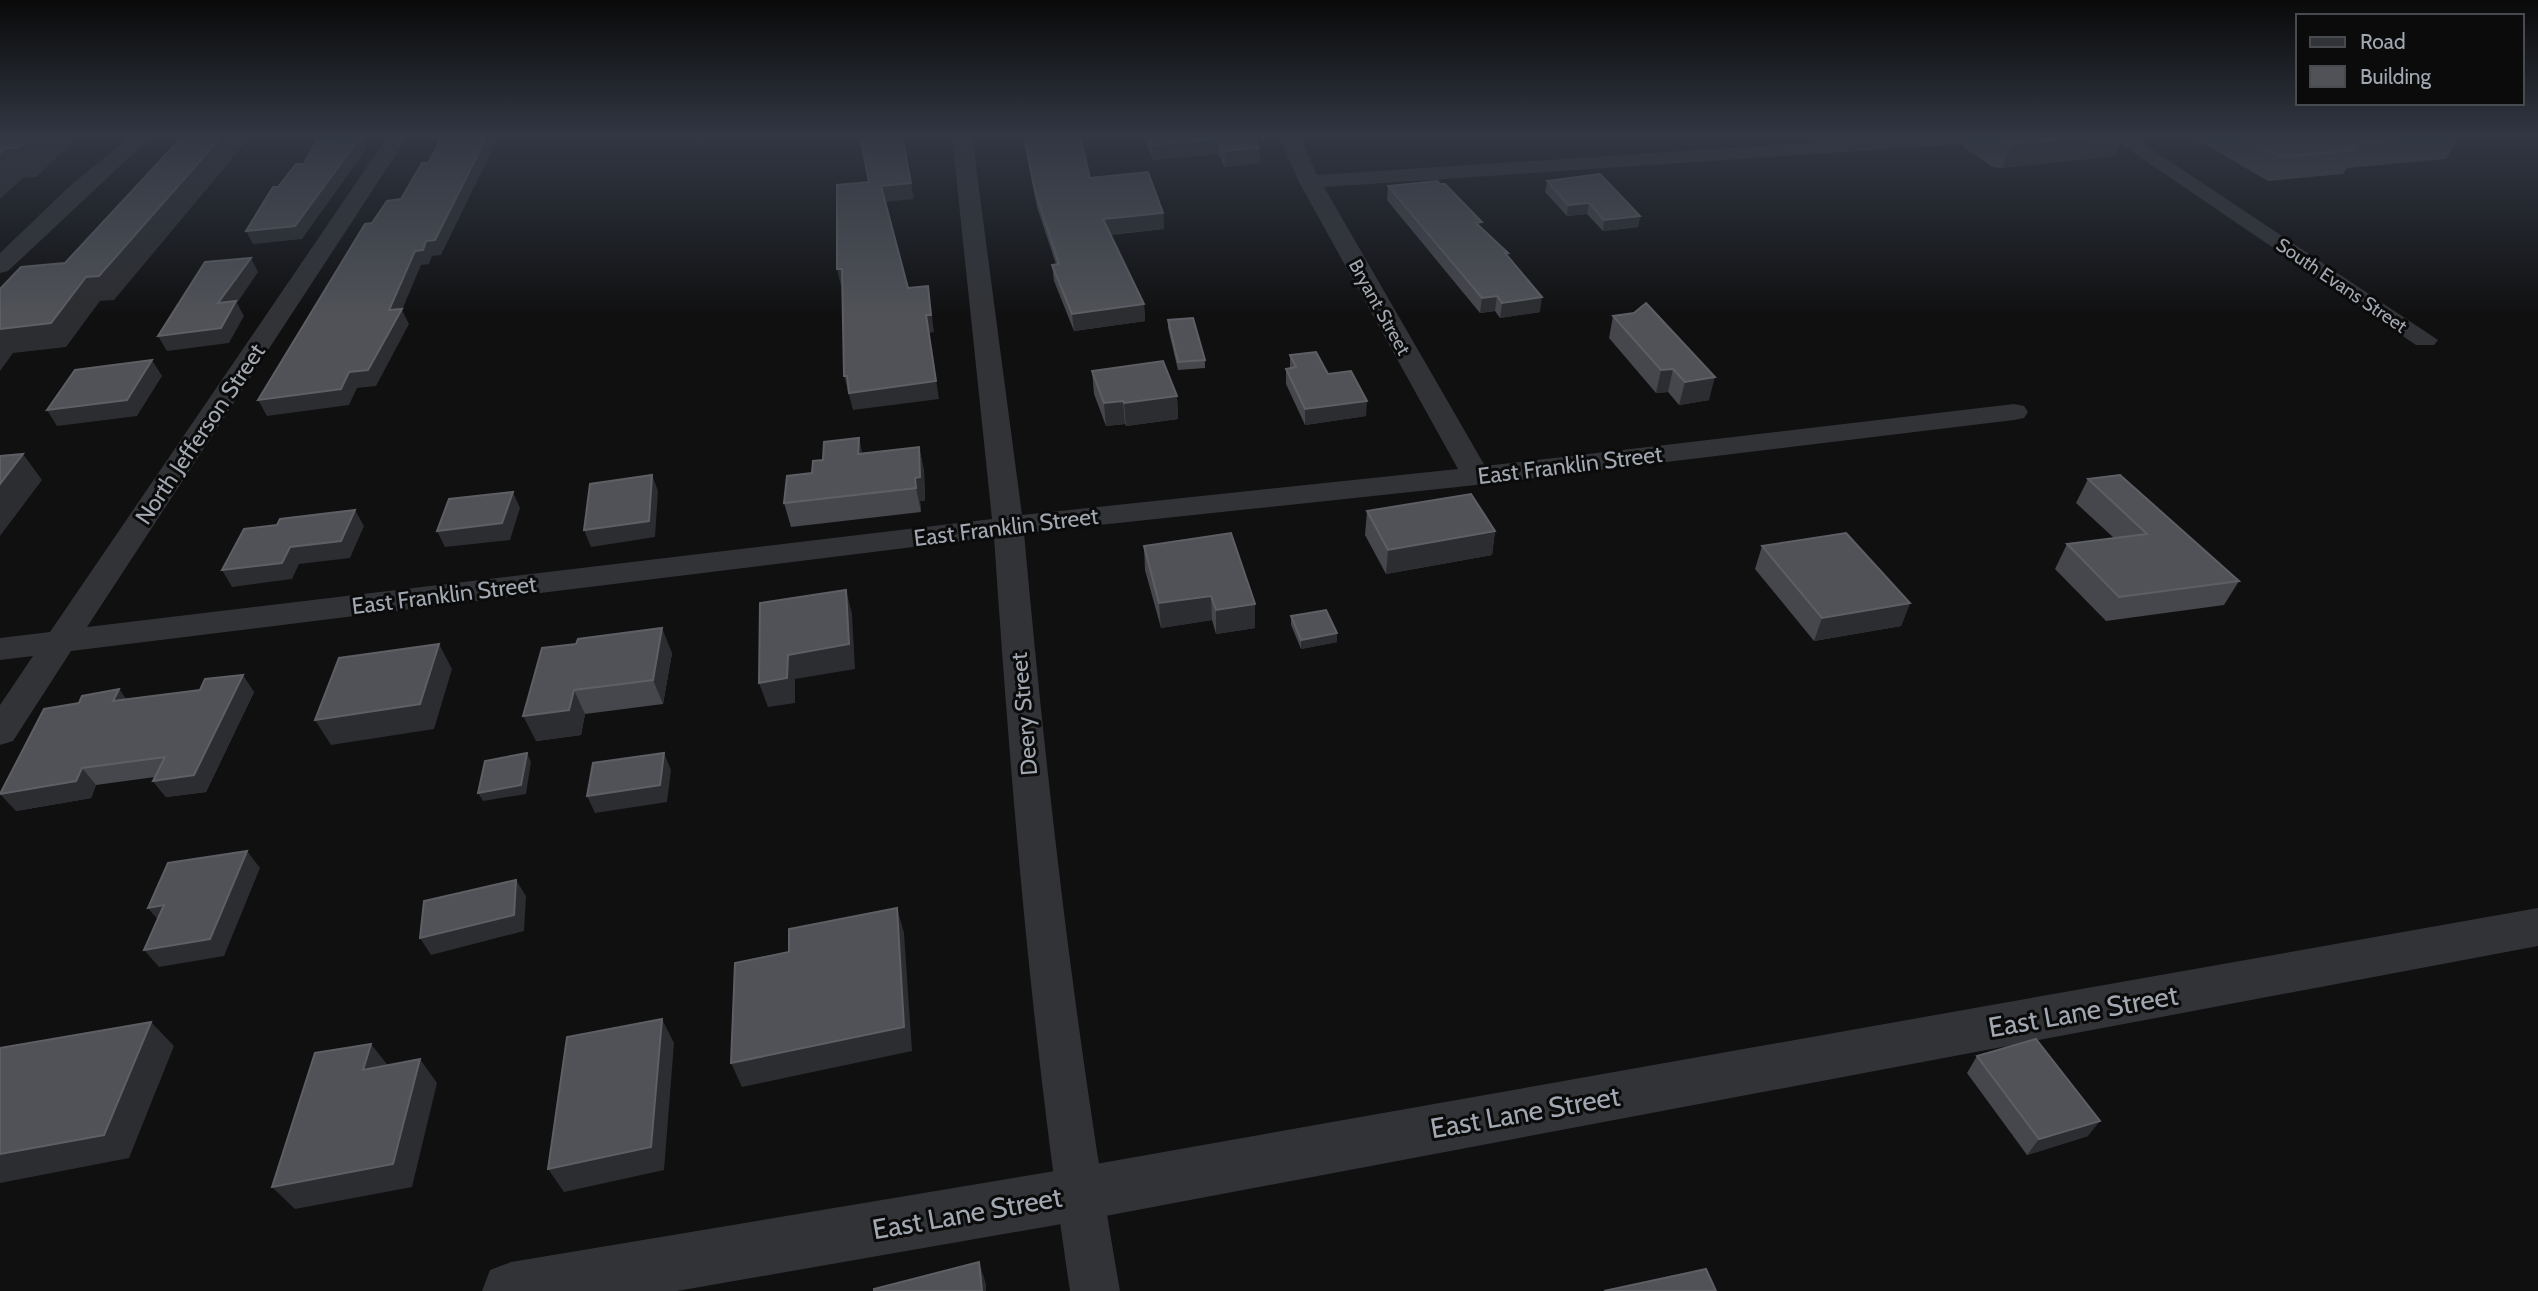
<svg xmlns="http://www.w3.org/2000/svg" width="2538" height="1291" font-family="Cabin,sans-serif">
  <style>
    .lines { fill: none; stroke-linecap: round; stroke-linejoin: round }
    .minor { fill: #313336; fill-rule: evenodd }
    .tertiary { fill: #313336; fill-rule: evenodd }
    .wall { fill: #46474c }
    .shaded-wall { fill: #2c2d30 }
    .building { fill: #505257; stroke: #5d5f65; stroke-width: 2 }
    .labels { text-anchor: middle; stroke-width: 6; stroke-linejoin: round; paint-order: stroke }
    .far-street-label { font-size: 19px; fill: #a2a8b1; stroke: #0b0b0c }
    .street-label { font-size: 23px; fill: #a2a8b1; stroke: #0b0b0c }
    .near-street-label { font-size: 28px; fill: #a2a8b1; stroke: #0b0b0c }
  </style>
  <rect width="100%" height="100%" fill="#101011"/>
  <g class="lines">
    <path class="minor" d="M 131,136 L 152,136 L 8,271 L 0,273 L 0,253 L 71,185 Z
      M 388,136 L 408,136 L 87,627 L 992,519 L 952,136 L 972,136 L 1022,515 L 1458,469 L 1299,182 L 1279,136 L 1299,136 L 1317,175 L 1912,136 L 2004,136 L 1994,142 L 1324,187 L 1485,466 L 2014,404 L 2024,406 L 2028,412 L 2024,418 L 2014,420 L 1476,485 L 1024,533 C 1047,787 1076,1041 1120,1291 L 1070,1291 C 1032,1041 1011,789 994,537 L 71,651 L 13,741 L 0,745 L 0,705 L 33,656 L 0,660 L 0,638 L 50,632 Z
      M 2109,136 L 2132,136 L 2438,340 L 2434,345 L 2416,345 Z"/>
    <path class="tertiary" d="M 2538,908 L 2538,946 L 1079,1221 L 677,1291 L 482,1291 L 490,1270 L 511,1262 L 1079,1167 Z"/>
  </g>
  <path class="wall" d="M 691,136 L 748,136 L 692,140 Z
    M 1023,136 L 1080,136 L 1090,178 L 1163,213 L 1164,229 L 1110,235 L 1144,304 L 1145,321 L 1074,331 L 1054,281 L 1052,265 L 1056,264 L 1037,207 Z
    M 1143,136 L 1253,136 L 1259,148 L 1260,163 L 1225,167 L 1218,154 L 1153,160 Z
    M 1967,136 L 2123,136 L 2115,156 L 2002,168 L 1993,167 L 1963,147 Z
    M 2191,136 L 2460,136 L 2446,159 L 2347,168 L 2343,174 L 2268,181 Z
    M 1547,181 L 1640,216 L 1638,227 L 1603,231 L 1587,214 L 1567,216 L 1545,192 Z
    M 1388,186 L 1481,227 L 1508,256 L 1540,312 L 1500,318 L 1495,311 L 1480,313 L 1387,200 Z
    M 1613,316 L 1709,400 L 1679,405 L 1668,392 L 1656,393 L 1609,338 Z
    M 1168,320 L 1205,360 L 1205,368 L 1178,370 L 1168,328 Z
    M 1290,355 L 1328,374 L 1366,416 L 1305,425 L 1286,384 L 1286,369 L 1290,368 Z
    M 1092,371 L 1177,396 L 1178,419 L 1126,426 L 1125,424 L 1106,426 L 1094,394 Z
    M 859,438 L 862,454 L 919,447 L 924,471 L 925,501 L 920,501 L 921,512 L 791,527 L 784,503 L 823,460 Z
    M 2088,479 L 2239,581 L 2224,605 L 2106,621 L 2055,569 L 2067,544 L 2114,538 L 2076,503 Z
    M 1367,511 L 1495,531 L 1492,555 L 1386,574 L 1365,535 Z
    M 1144,546 L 1255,628 L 1216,634 L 1212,620 L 1161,628 L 1145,570 Z
    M 1762,546 L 1910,603 L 1901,626 L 1814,641 L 1755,569 Z
    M 1291,616 L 1337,633 L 1337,642 L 1301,649 L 1291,625 Z
    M 542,648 L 672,653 L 663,704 L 585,714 L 581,735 L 536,741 Z
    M 119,689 L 126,700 L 254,692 L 206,792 L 166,797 L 153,781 L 155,777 L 96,785 L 91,798 L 16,811 L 79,703 Z
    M 1977,1056 L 2088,1136 L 2027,1155 L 1967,1073 Z"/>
  <path class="shaded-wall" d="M 31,136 L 79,136 L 36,177 L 23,178 L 0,199 L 0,153 L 5,148 Z
    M 222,136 L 251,136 L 114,300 L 100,301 L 66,347 L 13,353 L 0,371 L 0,329 L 86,277 Z
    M 361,136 L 367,148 L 302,239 L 253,244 L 246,231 Z
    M 487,136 L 499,136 L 441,255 L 432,256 L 429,264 L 421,265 L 402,310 L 409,324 L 376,386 L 357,388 L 349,405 L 267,416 L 258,400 L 349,372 L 389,310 L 415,251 L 426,241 Z
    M 2092,136 L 2123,136 L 2115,156 L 2002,168 L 2011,144 Z
    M 1218,139 L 1218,154 L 1153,160 L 1152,145 Z
    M 1259,148 L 1260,163 L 1225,167 L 1225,151 Z
    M 911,183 L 914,199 L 884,202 L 881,186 Z
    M 1589,203 L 1587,214 L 1567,216 L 1568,205 Z
    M 1163,213 L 1164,229 L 1104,235 L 1103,219 Z
    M 1640,216 L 1638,227 L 1603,231 L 1604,220 Z
    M 251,258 L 258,272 L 237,303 L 244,316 L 229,343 L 167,351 L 158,336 L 218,303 Z
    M 837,269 L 842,269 L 845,285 L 841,286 Z
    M 928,286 L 934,332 L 929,333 L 939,399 L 853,410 L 844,376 L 926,315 Z
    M 1497,296 L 1495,311 L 1480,313 L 1482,298 Z
    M 1542,297 L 1540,312 L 1500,318 L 1502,303 Z
    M 1144,304 L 1145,321 L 1074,331 L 1072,314 Z
    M 152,360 L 162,376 L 137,416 L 57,426 L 47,410 Z
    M 1673,369 L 1668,392 L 1656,393 L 1661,370 Z
    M 1715,377 L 1709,400 L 1679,405 L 1685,382 Z
    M 1177,396 L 1178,419 L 1126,426 L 1124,403 Z
    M 1123,401 L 1125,424 L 1106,426 L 1104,403 Z
    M 1367,401 L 1366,416 L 1305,425 L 1305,409 Z
    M 859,438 L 864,462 L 858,454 Z
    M 919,447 L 924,471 L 925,501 L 920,501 L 921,512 L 916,488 L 915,478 Z
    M 23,454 L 42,480 L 0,536 L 0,484 Z
    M 652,475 L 658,491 L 655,537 L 591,547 L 584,530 Z
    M 513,492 L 520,508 L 510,540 L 445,547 L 437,531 Z
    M 355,510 L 364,526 L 350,558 L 299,564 L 292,579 L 232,587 L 222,570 L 290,547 Z
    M 1495,531 L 1492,555 L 1386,574 L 1388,550 Z
    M 846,590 L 852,614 L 855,669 L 795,679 L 795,703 L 768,707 L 759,683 L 788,655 Z
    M 1211,596 L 1212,620 L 1161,628 L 1159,603 Z
    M 1910,603 L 1901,626 L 1814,641 L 1822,618 Z
    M 1255,604 L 1255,628 L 1216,634 L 1216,610 Z
    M 662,628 L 672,653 L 663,704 L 653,680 Z
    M 1337,633 L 1337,642 L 1301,649 L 1301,640 Z
    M 439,644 L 452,669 L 434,729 L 331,745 L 315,720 Z
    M 243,675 L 254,692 L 206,792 L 166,797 L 153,781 Z
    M 119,689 L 131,706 L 113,701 Z
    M 574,690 L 585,714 L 581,735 L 536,741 L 523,716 Z
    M 527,753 L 531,762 L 526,794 L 483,801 L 478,793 Z
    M 664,753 L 671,770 L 667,802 L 595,813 L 587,796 Z
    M 82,768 L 96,785 L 91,798 L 16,811 L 0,794 Z
    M 247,851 L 260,868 L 224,956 L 159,967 L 144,950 Z
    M 516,880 L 526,896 L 524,931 L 431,955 L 420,938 Z
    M 164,905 L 162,925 L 148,908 Z
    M 897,908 L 904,933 L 912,1051 L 742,1087 L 731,1063 Z
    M 662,1019 L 674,1043 L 664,1170 L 564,1192 L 548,1169 Z
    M 151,1022 L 174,1046 L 129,1158 L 0,1183 L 0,1154 Z
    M 371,1044 L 390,1068 L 363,1070 Z
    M 420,1059 L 437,1083 L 412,1187 L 295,1209 L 272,1187 Z
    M 2100,1121 L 2088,1136 L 2027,1155 L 2039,1139 Z
    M 979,1262 L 986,1284 L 986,1291 L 982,1291 Z"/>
  <path class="building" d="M 0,136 L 31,136 L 18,148 L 5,148 L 0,153 Z
    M 183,136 L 222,136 L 99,276 L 86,277 L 51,323 L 0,329 L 0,289 L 21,267 L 65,263 Z
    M 361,136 L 295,226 L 246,231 L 273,187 L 278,187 L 296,164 L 304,164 L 317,140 Z
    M 443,136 L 487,136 L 435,240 L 426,241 L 423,250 L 415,251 L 389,310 L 402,309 L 368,370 L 349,372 L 341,389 L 258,400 L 365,224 L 372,223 L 387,201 L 401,199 L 422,163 L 428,163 Z
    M 860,136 L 902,136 L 911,183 L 881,186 L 908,288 L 928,286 L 931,315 L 926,315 L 936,381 L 849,393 L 847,376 L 844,376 L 842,269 L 837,269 L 837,185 L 869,182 Z
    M 1024,136 L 1080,136 L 1090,178 L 1148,172 L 1163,213 L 1103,219 L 1144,304 L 1072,314 L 1052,265 L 1059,264 L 1035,191 Z
    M 1148,136 L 1253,136 L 1259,148 L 1225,151 L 1218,139 L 1152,145 Z
    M 1990,136 L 2092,136 L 2011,144 L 2001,143 Z
    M 2243,136 L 2451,136 L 2347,145 L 2356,150 L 2280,157 Z
    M 1600,174 L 1640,216 L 1604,220 L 1589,203 L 1568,205 L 1547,181 Z
    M 1437,181 L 1440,184 L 1445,184 L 1482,222 L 1476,223 L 1508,253 L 1505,253 L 1542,297 L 1502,303 L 1497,296 L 1482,298 L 1388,186 Z
    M 251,258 L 218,303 L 236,301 L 221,328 L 158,336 L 205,262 Z
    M 1646,303 L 1715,377 L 1685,382 L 1673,369 L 1661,370 L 1613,316 L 1634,313 Z
    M 1193,318 L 1205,360 L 1178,362 L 1168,320 Z
    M 1316,352 L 1328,374 L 1351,371 L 1367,401 L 1305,409 L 1286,369 L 1296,367 L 1290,355 Z
    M 152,360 L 127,400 L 47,410 L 75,370 Z
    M 1163,361 L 1177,396 L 1124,403 L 1123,401 L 1104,403 L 1092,371 Z
    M 859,438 L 858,454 L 919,447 L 920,477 L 915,478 L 916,488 L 784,503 L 787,476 L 812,473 L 813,461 L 823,460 L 824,442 Z
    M 23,454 L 0,484 L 0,456 Z
    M 652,475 L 649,521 L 584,530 L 590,484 Z
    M 2120,475 L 2239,581 L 2119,597 L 2067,544 L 2147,534 L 2088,479 Z
    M 513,492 L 502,523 L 437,531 L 449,499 Z
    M 1471,494 L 1495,531 L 1388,550 L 1367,511 Z
    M 355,510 L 341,541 L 290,547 L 282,563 L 222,570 L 244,529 L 277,525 L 280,519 Z
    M 1231,533 L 1255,604 L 1216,610 L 1211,596 L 1159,603 L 1144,546 Z
    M 1846,533 L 1910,603 L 1822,618 L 1762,546 Z
    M 846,590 L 849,644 L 788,655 L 787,678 L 759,683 L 760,603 Z
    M 1326,610 L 1337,633 L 1301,640 L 1291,616 Z
    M 662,628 L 653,680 L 574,690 L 569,710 L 523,716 L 542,648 L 576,644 L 578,639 Z
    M 439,644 L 420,704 L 315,720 L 339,658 Z
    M 243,675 L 194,775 L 153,781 L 165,757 L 82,768 L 76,781 L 0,794 L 44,709 L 79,703 L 82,696 L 119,689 L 113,701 L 200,690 L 205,679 Z
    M 527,753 L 521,785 L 478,793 L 485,761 Z
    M 664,753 L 660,785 L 587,796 L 593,763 Z
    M 247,851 L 210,939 L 144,950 L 164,905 L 148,908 L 168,863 Z
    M 516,880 L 514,915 L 420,938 L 424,901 Z
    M 897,908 L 904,1027 L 731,1063 L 735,963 L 789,952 L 789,929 Z
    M 662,1019 L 651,1147 L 548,1169 L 567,1037 Z
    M 151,1022 L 104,1135 L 0,1154 L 0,1048 Z
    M 2036,1039 L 2100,1121 L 2039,1139 L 1977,1056 Z
    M 371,1044 L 363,1070 L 420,1059 L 393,1164 L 272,1187 L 315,1053 Z
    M 979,1262 L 982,1291 L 874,1291 L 874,1289 Z
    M 1706,1269 L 1716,1291 L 1604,1291 Z"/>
  <linearGradient id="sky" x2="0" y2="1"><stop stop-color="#090909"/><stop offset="0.43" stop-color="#313743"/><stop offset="1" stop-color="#313743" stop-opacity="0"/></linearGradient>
  <rect width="2538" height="316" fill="url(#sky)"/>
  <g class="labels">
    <g class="far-street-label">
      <text transform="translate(2342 285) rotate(34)" y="7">South Evans Street</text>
      <text transform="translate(1380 307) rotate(61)" y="7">Bryant Street</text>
    </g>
    <g class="street-label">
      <text transform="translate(200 434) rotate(-56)" y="8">North Jefferson Street</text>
      <text transform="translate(1570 465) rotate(-7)" y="8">East Franklin Street</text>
      <text transform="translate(1006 527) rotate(-7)" y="8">East Franklin Street</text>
      <text transform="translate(444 595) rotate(-7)" y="8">East Franklin Street</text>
      <text transform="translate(1024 714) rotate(-95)" y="8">Deery Street</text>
    </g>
    <g class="near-street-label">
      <text transform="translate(2083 1011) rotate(-10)" y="10">East Lane Street</text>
      <text transform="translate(1525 1112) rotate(-10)" y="10">East Lane Street</text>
      <text transform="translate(967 1213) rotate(-10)" y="10">East Lane Street</text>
    </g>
  </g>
  <rect x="2296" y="14" width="228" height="91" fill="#0b0b0c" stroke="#474a4e" stroke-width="2"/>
  <rect x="2310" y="37" width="35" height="10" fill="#313336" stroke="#474a4e" stroke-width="2"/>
  <text x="2360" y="49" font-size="21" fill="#a2a8b1">Road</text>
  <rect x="2310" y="66" width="35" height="21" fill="#505257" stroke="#474a4e" stroke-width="2"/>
  <text x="2360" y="84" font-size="21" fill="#a2a8b1">Building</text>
</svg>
